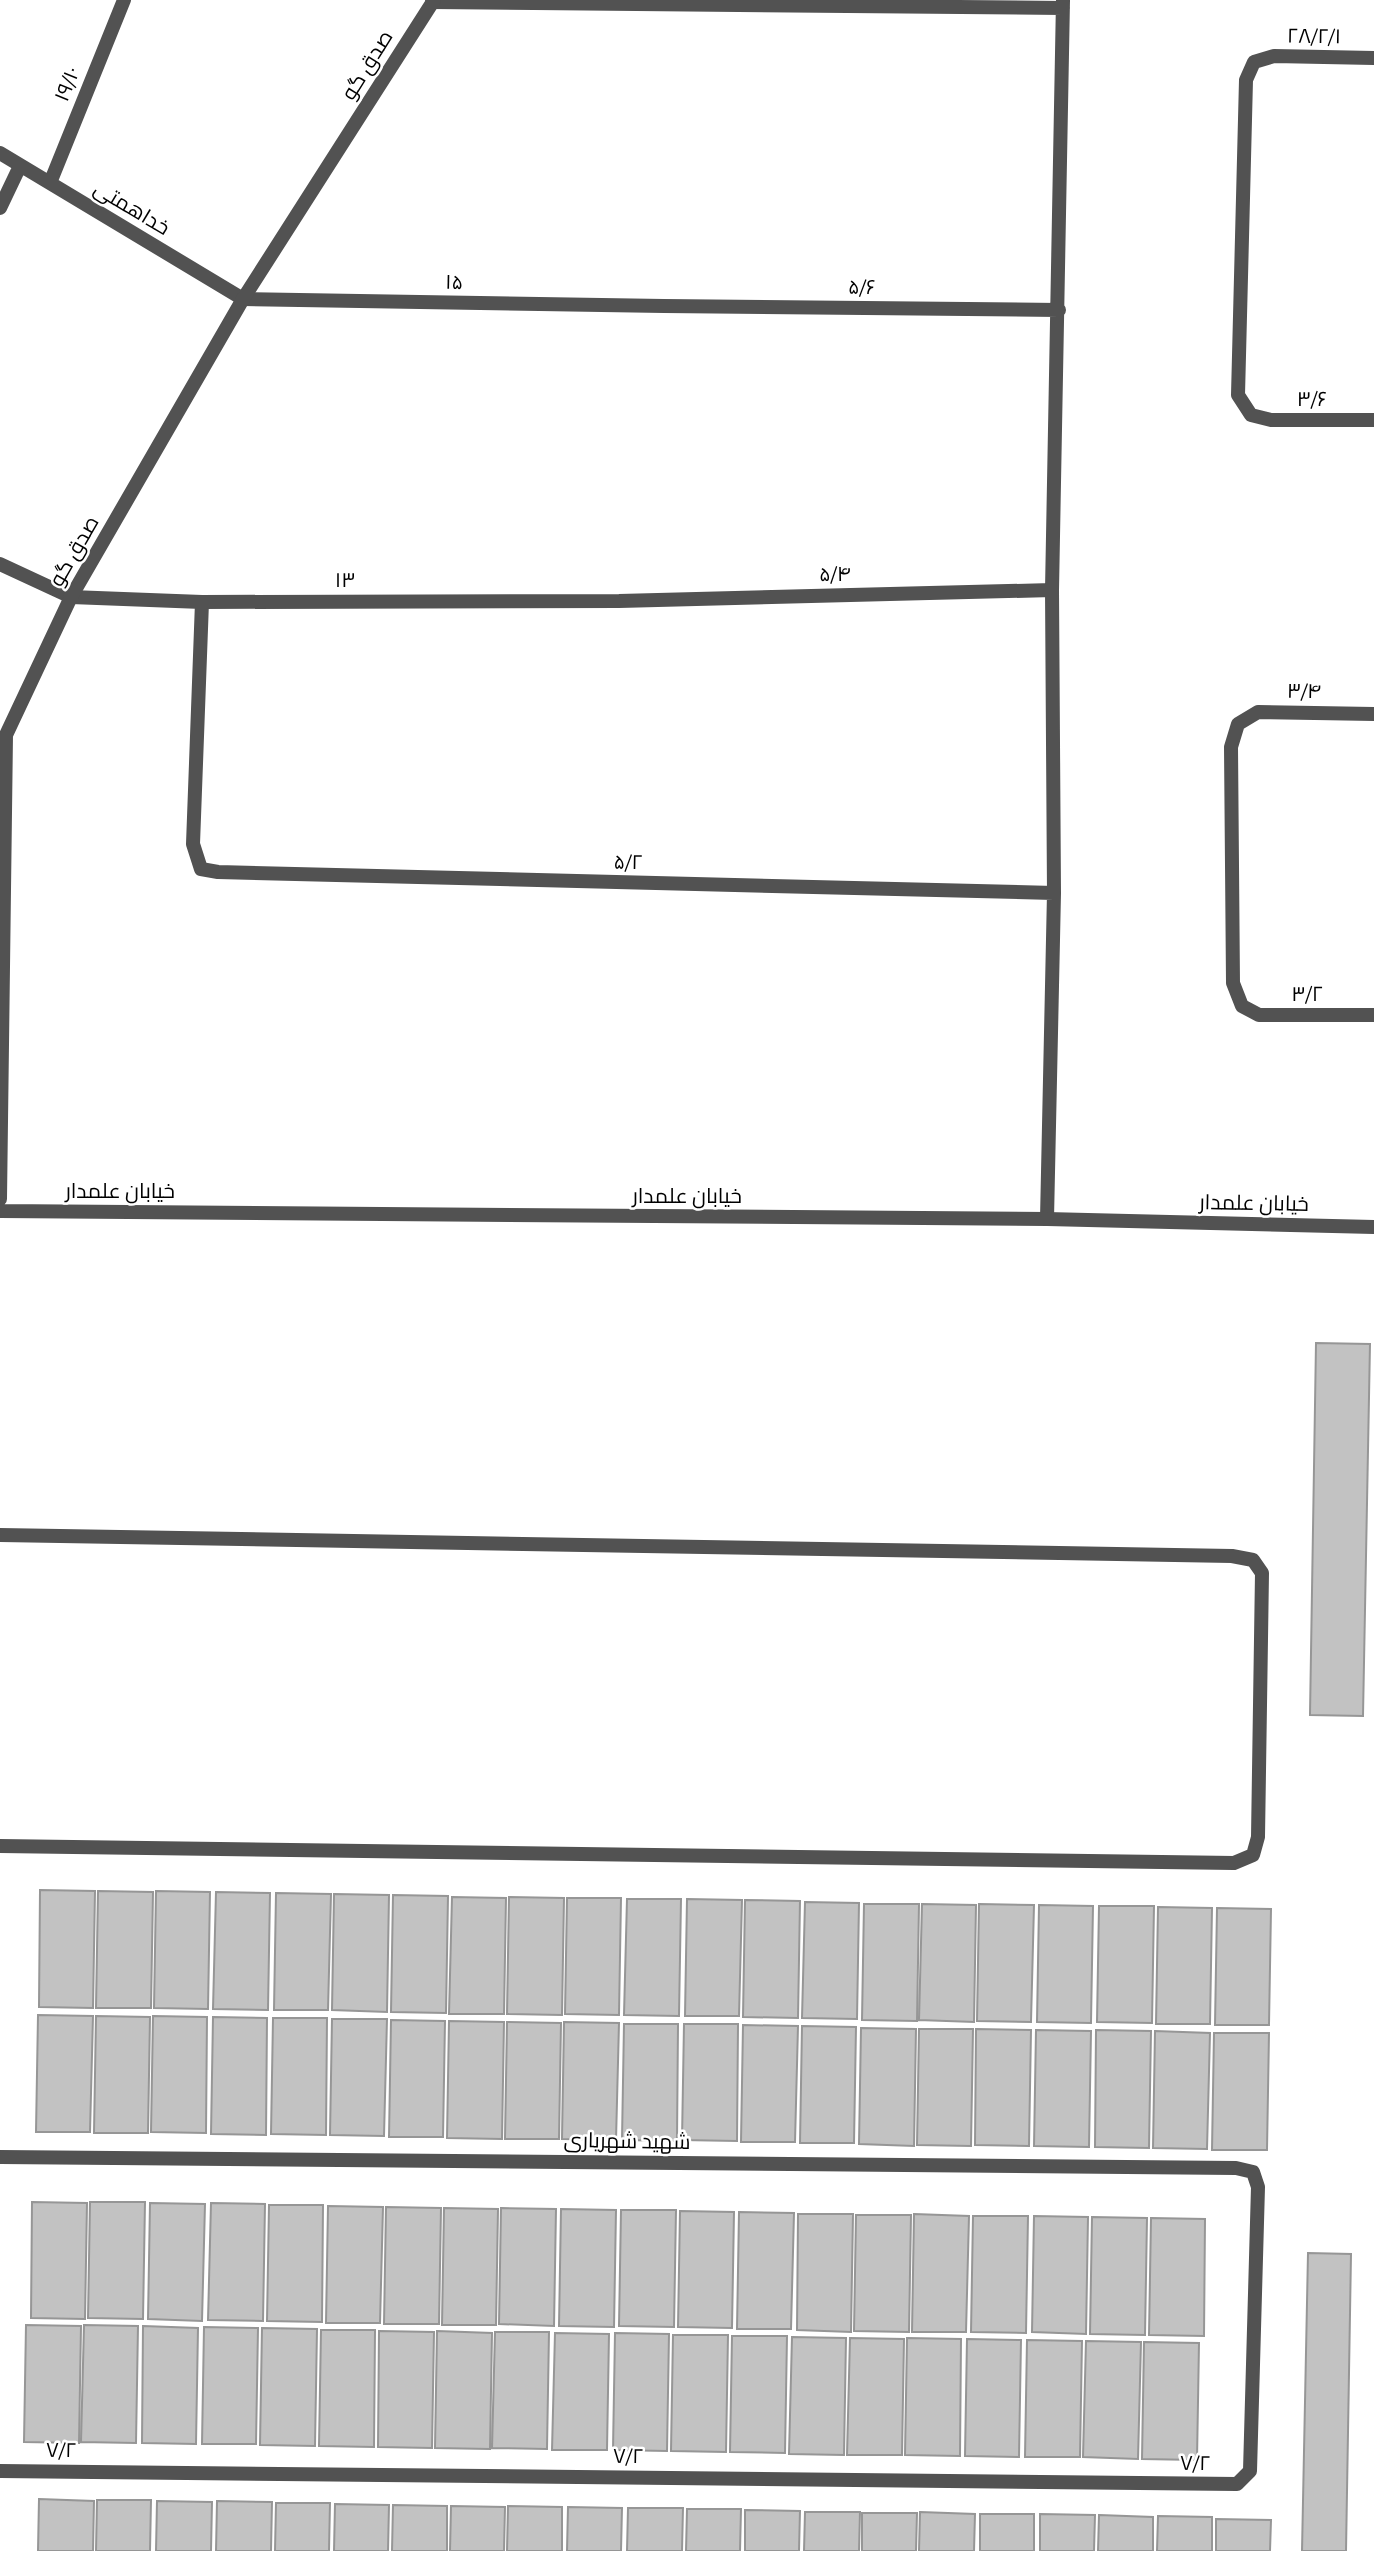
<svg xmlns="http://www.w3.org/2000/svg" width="1374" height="2551" font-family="'PT Sans Narrow',Cairo,sans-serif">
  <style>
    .building { fill: #c2c2c2; stroke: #969696; stroke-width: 2 }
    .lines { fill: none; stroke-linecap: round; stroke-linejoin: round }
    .minor { stroke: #525252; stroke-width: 14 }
    .tertiary { stroke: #525252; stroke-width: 14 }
    .labels { text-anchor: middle; stroke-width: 5; stroke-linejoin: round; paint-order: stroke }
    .street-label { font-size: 21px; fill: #000; stroke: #fff }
  </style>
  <rect width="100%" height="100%" fill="#fff"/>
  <path class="building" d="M 1316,1343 L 1370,1344 L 1363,1716 L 1310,1715 Z
    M 40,1890 L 95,1891 L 93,2008 L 39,2007 Z
    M 98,1891 L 153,1892 L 151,2008 L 96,2008 Z
    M 156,1891 L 210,1892 L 208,2009 L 154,2008 Z
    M 216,1892 L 270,1893 L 268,2010 L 213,2009 Z
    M 276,1893 L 331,1894 L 328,2010 L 274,2010 Z
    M 334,1894 L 389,1895 L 387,2012 L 332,2010 Z
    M 393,1895 L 448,1896 L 446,2013 L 391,2012 Z
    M 452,1897 L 506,1898 L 504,2014 L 449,2014 Z
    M 509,1897 L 564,1898 L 562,2015 L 507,2014 Z
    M 567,1898 L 621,1898 L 619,2015 L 565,2014 Z
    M 627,1899 L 681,1899 L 679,2016 L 624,2015 Z
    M 687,1899 L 742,1900 L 739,2016 L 685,2016 Z
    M 745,1900 L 800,1901 L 798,2018 L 743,2017 Z
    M 805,1902 L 859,1903 L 857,2019 L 802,2018 Z
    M 864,1904 L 919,1904 L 917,2021 L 862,2020 Z
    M 922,1904 L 976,1905 L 974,2022 L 919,2020 Z
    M 979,1904 L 1034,1905 L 1031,2022 L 977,2021 Z
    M 1039,1905 L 1093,1906 L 1091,2023 L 1037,2022 Z
    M 1099,1906 L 1154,1906 L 1152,2023 L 1097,2022 Z
    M 1158,1907 L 1212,1908 L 1210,2024 L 1156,2024 Z
    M 1217,1908 L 1271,1909 L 1269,2025 L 1215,2025 Z
    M 38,2015 L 93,2016 L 90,2132 L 36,2132 Z
    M 96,2016 L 150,2017 L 148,2133 L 94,2133 Z
    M 153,2016 L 207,2017 L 206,2133 L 151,2132 Z
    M 213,2017 L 267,2018 L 266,2135 L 211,2134 Z
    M 273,2018 L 327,2018 L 326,2135 L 271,2134 Z
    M 332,2019 L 387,2019 L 384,2136 L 330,2135 Z
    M 391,2020 L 445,2021 L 443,2137 L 389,2137 Z
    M 449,2021 L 504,2022 L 502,2139 L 447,2138 Z
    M 507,2022 L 561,2023 L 559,2139 L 505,2139 Z
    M 564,2022 L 619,2023 L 616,2140 L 562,2139 Z
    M 624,2024 L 678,2024 L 677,2141 L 622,2140 Z
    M 684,2024 L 738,2024 L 737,2141 L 682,2140 Z
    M 743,2025 L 798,2026 L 795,2142 L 741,2142 Z
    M 802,2026 L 856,2027 L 854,2143 L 800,2143 Z
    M 861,2028 L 916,2029 L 914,2146 L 859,2144 Z
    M 919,2029 L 973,2029 L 971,2146 L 917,2145 Z
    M 976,2029 L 1031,2030 L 1029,2146 L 975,2145 Z
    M 1036,2030 L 1091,2031 L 1089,2147 L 1034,2146 Z
    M 1096,2030 L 1151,2031 L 1149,2148 L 1095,2147 Z
    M 1155,2031 L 1210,2033 L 1207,2149 L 1153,2148 Z
    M 1214,2033 L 1269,2033 L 1267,2150 L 1212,2150 Z
    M 32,2202 L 87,2203 L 85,2319 L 31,2318 Z
    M 90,2202 L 145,2202 L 143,2319 L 88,2318 Z
    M 150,2203 L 205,2204 L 202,2321 L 148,2319 Z
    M 211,2203 L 265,2204 L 263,2321 L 208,2320 Z
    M 269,2205 L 323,2205 L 322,2322 L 267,2321 Z
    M 328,2206 L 383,2207 L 380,2323 L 326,2323 Z
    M 386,2207 L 441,2208 L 439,2324 L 384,2324 Z
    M 444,2208 L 498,2209 L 496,2325 L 442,2325 Z
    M 501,2208 L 556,2209 L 554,2326 L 499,2324 Z
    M 561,2209 L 616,2210 L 614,2327 L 559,2326 Z
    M 621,2210 L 676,2210 L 674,2327 L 619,2326 Z
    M 680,2211 L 734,2212 L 732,2328 L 678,2327 Z
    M 739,2212 L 794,2213 L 791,2329 L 737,2329 Z
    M 798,2214 L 853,2214 L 851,2332 L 797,2330 Z
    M 914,2214 L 969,2216 L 966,2332 L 912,2332 Z
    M 856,2215 L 911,2215 L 909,2332 L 854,2331 Z
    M 973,2216 L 1028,2216 L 1026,2333 L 971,2332 Z
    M 1034,2216 L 1088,2217 L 1086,2334 L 1032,2332 Z
    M 1092,2217 L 1147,2218 L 1145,2335 L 1090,2334 Z
    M 1151,2218 L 1205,2219 L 1204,2336 L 1149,2335 Z
    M 1308,2253 L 1351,2254 L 1346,2551 L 1302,2551 Z
    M 26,2325 L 81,2326 L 79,2443 L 24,2442 Z
    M 84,2325 L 138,2326 L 136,2443 L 81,2442 Z
    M 143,2326 L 198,2328 L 196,2444 L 142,2443 Z
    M 204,2327 L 258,2328 L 256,2444 L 202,2444 Z
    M 262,2328 L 317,2329 L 315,2446 L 260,2445 Z
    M 321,2330 L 375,2330 L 374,2447 L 319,2446 Z
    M 379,2331 L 434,2332 L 432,2448 L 378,2447 Z
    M 437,2331 L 492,2333 L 490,2449 L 435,2448 Z
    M 495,2332 L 549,2332 L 547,2449 L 492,2448 Z
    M 555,2333 L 609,2334 L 607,2450 L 552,2450 Z
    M 615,2333 L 669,2334 L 667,2451 L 613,2450 Z
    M 673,2335 L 728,2335 L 726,2452 L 671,2451 Z
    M 732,2336 L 787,2336 L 785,2453 L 730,2452 Z
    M 792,2337 L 846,2338 L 844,2455 L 789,2454 Z
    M 850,2338 L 904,2339 L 902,2455 L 847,2455 Z
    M 907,2338 L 961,2339 L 960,2456 L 905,2455 Z
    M 967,2339 L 1021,2340 L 1019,2457 L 965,2456 Z
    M 1027,2340 L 1082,2341 L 1080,2457 L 1025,2457 Z
    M 1086,2341 L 1141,2342 L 1138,2459 L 1083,2457 Z
    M 1144,2342 L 1199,2343 L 1197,2460 L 1142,2459 Z
    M 39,2499 L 94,2501 L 93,2551 L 38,2551 Z
    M 97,2500 L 151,2500 L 150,2551 L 96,2551 Z
    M 157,2501 L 212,2502 L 211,2551 L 156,2551 Z
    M 217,2501 L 272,2502 L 271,2551 L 216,2551 Z
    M 276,2503 L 330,2503 L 329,2551 L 275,2551 Z
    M 335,2504 L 389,2505 L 388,2551 L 334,2551 Z
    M 393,2505 L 447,2506 L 447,2551 L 392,2551 Z
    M 451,2506 L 505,2507 L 504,2551 L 450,2551 Z
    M 508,2506 L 562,2507 L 562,2551 L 507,2551 Z
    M 568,2507 L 622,2508 L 621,2551 L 567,2551 Z
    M 628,2508 L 683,2508 L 682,2551 L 627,2551 Z
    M 687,2509 L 741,2509 L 740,2551 L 686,2551 Z
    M 745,2510 L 800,2511 L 799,2551 L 745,2551 Z
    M 805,2512 L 860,2512 L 859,2551 L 804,2551 Z
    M 920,2512 L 975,2514 L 974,2551 L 919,2551 Z
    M 862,2513 L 917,2513 L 916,2551 L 862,2551 Z
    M 980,2514 L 1034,2514 L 1034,2551 L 980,2551 Z
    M 1040,2514 L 1095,2515 L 1094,2551 L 1040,2551 Z
    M 1099,2515 L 1153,2517 L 1153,2551 L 1098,2551 Z
    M 1158,2516 L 1212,2517 L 1212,2551 L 1157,2551 Z
    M 1216,2519 L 1271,2520 L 1270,2551 L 1216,2551 Z"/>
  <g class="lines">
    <path class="minor" d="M 432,2 L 1063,8
      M 1374,58 L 1274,56 L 1254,62 L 1246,80 L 1238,395 L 1251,415 L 1271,420 L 1374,420
      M 0,153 L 243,299 L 664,306 L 1059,310
      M 50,183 L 124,0
      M 0,208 L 20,166
      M 0,564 L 71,597 L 202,602 L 619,601 L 1052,590
      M 202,602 L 193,844 L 201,869 L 218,872 L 1054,893
      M 1374,714 L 1258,712 L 1238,724 L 1231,747 L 1233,983 L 1242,1006 L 1259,1015 L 1374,1015
      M 1047,1219 L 1054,893 L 1052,590 L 1063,0
      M 0,1535 L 1232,1556 L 1253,1560 L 1262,1573 L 1258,1837 L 1253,1855 L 1234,1863 L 0,1846
      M 0,2157 L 1236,2168 L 1253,2172 L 1258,2187 L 1250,2471 L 1237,2484 L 0,2471"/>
    <path class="tertiary" d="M 0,1199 L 6,735 L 71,597 L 243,299 L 434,0
      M 0,1211 L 1047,1219 L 1374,1227"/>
  </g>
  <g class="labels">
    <g class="street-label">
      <text transform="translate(1314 36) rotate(1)" y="7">۲۸/۲/۱</text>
      <text transform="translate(367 65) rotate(-58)" y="7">صدق گو</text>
      <text transform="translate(67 84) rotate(-68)" y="7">۱۹/۱۰</text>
      <text transform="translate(132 208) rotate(31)" y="7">خداهمتی</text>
      <text transform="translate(454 282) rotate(1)" y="7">۱۵</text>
      <text transform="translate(862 287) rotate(1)" y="7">۵/۶</text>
      <text x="1312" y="406">۳/۶</text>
      <text transform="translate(74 551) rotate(-60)" y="7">صدق گو</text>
      <text transform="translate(835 574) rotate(-1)" y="7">۵/۴</text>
      <text x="345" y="587">۱۳</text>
      <text transform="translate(1304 691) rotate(1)" y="7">۳/۴</text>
      <text transform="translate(628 862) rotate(1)" y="7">۵/۲</text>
      <text x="1307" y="1001">۳/۲</text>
      <text x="120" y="1198">خیابان علمدار</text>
      <text x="687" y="1203">خیابان علمدار</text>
      <text transform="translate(1254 1203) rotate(1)" y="7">خیابان علمدار</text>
      <text transform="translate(627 2141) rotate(1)" y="7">شهید شهریاری</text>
      <text transform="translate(61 2450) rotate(1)" y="7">۷/۲</text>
      <text transform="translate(628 2456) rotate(1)" y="7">۷/۲</text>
      <text transform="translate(1195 2463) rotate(1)" y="7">۷/۲</text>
    </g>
  </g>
</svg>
